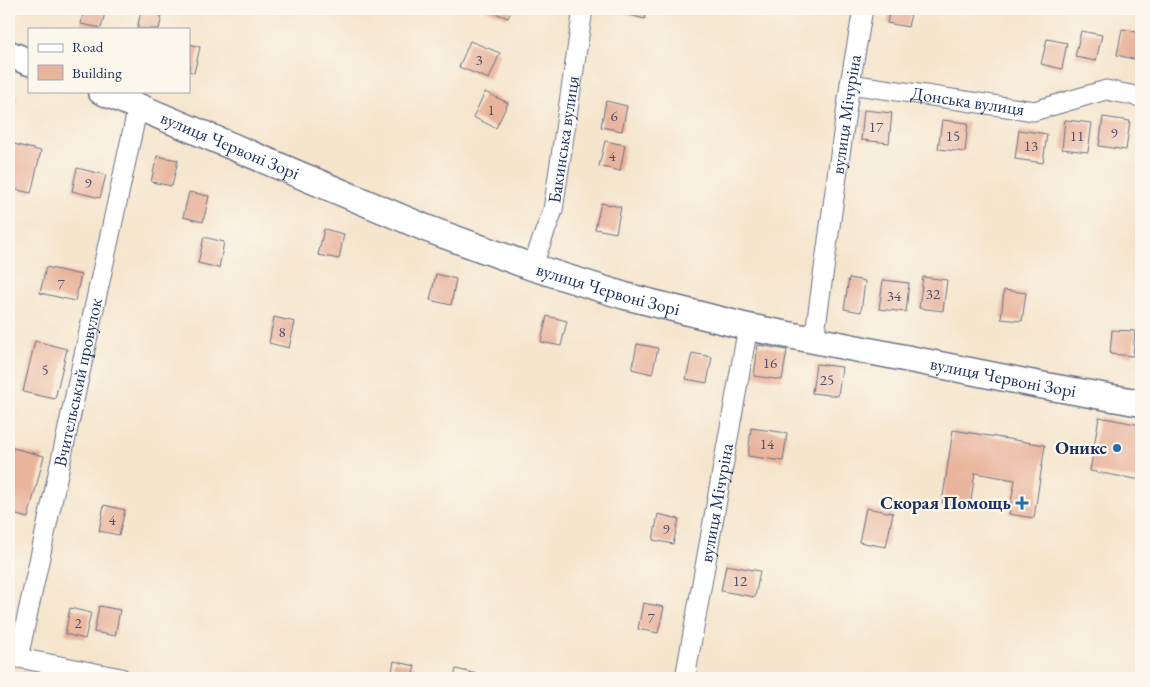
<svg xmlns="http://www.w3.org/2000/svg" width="1150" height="687" font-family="'EB Garamond',serif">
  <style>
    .building { fill: #e9b49c }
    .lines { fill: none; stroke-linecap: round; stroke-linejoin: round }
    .street-casing { stroke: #676f85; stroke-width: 21 }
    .secondary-casing { stroke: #676f85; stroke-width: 29 }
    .street { stroke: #fff; stroke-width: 19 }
    .secondary { stroke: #fff; stroke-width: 26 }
    .poi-dot { fill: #1f6fb2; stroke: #fbf7ec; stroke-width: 2 }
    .labels { text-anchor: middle; stroke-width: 4.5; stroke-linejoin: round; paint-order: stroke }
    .number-label { font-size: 15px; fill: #4e506e }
    .street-label { font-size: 18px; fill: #1b2f5e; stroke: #fbf7ec }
    .poi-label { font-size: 18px; font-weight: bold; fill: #1b2f5e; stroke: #fbf7ec; text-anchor: end }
  </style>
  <rect width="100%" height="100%" fill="#fbf7ec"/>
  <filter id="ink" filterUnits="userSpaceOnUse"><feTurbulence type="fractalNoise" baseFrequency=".02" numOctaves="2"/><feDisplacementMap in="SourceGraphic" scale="10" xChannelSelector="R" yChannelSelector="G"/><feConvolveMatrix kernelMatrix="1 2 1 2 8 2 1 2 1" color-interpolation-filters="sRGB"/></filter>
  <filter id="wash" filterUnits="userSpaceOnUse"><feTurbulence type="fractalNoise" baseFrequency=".0096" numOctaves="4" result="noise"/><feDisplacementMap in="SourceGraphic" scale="20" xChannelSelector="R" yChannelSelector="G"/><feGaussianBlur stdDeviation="1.12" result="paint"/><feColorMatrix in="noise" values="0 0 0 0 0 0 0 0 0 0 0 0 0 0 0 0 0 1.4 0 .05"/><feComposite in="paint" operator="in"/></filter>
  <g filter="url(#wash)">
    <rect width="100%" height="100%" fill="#f5e5cd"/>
    <g id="blocks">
      <path class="building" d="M 84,9 L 106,9 L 101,28 L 81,24 Z
        M 484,9 L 512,9 L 508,18 Z
        M 626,9 L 647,9 L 645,19 L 625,14 Z
        M 890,9 L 912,9 L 908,27 L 887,23 Z
        M 141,11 L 162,16 L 159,29 L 137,29 Z
        M 1122,29 L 1141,33 L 1137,60 L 1117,55 Z
        M 1081,31 L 1102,35 L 1096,61 L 1075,57 Z
        M 1047,39 L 1067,43 L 1062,69 L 1041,64 Z
        M 470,41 L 500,53 L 489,79 L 459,67 Z
        M 189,44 L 200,47 L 194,73 L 189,71 Z
        M 485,92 L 508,103 L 496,128 L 473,117 Z
        M 9,95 L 17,98 L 9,122 Z
        M 606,101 L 627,106 L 622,131 L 601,127 Z
        M 864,110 L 892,113 L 889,143 L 861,140 Z
        M 1103,117 L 1130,121 L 1126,150 L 1099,146 Z
        M 942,120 L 968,123 L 965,152 L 938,149 Z
        M 1065,120 L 1092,123 L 1088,152 L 1062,149 Z
        M 1019,130 L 1047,134 L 1043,163 L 1015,159 Z
        M 605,141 L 625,145 L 620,171 L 599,166 Z
        M 14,144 L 41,151 L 31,193 L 9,188 L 9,168 Z
        M 157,156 L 178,160 L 172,186 L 151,182 Z
        M 77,168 L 106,175 L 100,198 L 72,191 Z
        M 189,192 L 209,196 L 203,222 L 183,217 Z
        M 601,203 L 621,207 L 616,233 L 595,229 Z
        M 324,229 L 344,234 L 339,259 L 318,255 Z
        M 204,237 L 224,242 L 219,268 L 198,263 Z
        M 46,267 L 81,275 L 75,301 L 40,293 Z
        M 436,274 L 456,279 L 451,305 L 430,300 Z
        M 923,277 L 947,280 L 943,311 L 919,308 Z
        M 849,278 L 865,281 L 861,312 L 844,309 Z
        M 883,280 L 909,283 L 906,312 L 879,309 Z
        M 1004,290 L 1026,293 L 1022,321 L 1001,319 Z
        M 547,316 L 567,321 L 561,346 L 541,342 Z
        M 274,317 L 295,322 L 289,348 L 269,343 Z
        M 1112,330 L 1135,331 L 1133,356 L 1110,354 Z
        M 35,341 L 67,349 L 55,399 L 23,392 Z
        M 637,344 L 658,348 L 652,374 L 632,369 Z
        M 758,345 L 787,350 L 782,380 L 754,376 Z
        M 692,353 L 712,357 L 707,383 L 686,379 Z
        M 816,364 L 842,367 L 838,396 L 812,393 Z
        M 1099,417 L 1141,425 L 1141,480 L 1090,471 Z
        M 751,428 L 787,433 L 783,461 L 748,456 Z
        M 953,430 L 1045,445 L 1034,518 L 1009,514 L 1015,480 L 975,473 L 970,507 L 942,503 Z
        M 13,448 L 44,456 L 28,518 L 9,513 L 9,463 Z
        M 104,505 L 125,510 L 119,535 L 99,531 Z
        M 866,508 L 893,513 L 886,547 L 859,542 Z
        M 658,514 L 679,519 L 673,544 L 653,540 Z
        M 726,565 L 760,571 L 755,597 L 721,591 Z
        M 643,603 L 664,607 L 658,633 L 638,629 Z
        M 99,606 L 120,610 L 115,636 L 94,632 Z
        M 70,608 L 91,613 L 85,639 L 65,634 Z
        M 394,661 L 415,666 L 412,678 L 391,678 Z
        M 456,669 L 477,674 L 476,678 L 454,678 Z"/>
    </g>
  </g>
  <g filter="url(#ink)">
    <use href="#blocks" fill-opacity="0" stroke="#676f85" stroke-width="1"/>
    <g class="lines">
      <g class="street-casing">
        <g id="street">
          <path id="s1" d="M 850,84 L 1034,111 L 1106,90 L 1141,97"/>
          <path id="s2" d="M 532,267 L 553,210 L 583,9"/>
          <path id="s3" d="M 814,340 L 850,84 L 863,9"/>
          <path d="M 9,656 L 121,678"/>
          <path id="s4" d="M 18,658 L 138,106"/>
          <path id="s5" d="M 685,678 L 748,327"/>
        </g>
      </g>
      <g class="secondary-casing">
        <g id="secondary">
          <path d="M 9,54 L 29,62"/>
          <path id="s6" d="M 101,91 L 428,229 L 532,267 L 625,296 L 748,327 L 1040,385 L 1141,403"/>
        </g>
      </g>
      <use href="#street" class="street"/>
      <use href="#secondary" class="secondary"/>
    </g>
  </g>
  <g class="poi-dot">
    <circle cx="1117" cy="448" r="5"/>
    <path d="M1019.5 495.5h5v5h5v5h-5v5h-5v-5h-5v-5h5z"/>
  </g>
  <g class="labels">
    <g class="number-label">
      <text x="479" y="65">3</text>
      <text x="491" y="115">1</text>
      <text x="614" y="121">6</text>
      <text x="876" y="132">17</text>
      <text x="1114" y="138">9</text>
      <text x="953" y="141">15</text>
      <text x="1077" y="141">11</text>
      <text x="1031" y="151">13</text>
      <text x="612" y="161">4</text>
      <text x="88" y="188">9</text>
      <text x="61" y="289">7</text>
      <text x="933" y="299">32</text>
      <text x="894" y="301">34</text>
      <text x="282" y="337">8</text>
      <text x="770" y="368">16</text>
      <text x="45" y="375">5</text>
      <text x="827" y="385">25</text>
      <text x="767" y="449">14</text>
      <text x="112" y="525">4</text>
      <text x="666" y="534">9</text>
      <text x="740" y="586">12</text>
      <text x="651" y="623">7</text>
      <text x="78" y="628">2</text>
    </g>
    <g class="street-label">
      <text dy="6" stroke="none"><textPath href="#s1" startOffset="119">Донська вулиця</textPath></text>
      <text dy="6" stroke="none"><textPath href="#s3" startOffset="228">вулиця Мічуріна</textPath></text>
      <text dy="6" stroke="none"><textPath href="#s2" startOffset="132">Бакинська вулиця</textPath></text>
      <text dy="6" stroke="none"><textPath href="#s6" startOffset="140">вулиця Червоні Зорі</textPath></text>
      <text dy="6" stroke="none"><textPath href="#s6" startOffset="545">вулиця Червоні Зорі</textPath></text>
      <text dy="6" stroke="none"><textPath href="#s6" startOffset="950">вулиця Червоні Зорі</textPath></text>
      <text dy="6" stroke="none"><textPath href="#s4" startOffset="282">Вчительський провулок</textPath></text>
      <text dy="6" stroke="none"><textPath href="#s5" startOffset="178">вулиця Мічуріна</textPath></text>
    </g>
    <g class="poi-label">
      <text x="1107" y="454">Оникс</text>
      <text x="1011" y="509">Скорая Помощь</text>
    </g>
  </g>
  <rect width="1150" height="687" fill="none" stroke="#fbf7ec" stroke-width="30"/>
  <rect x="28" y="28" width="162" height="65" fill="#fbf7ec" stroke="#a1a7b3"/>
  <rect x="38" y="44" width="25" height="8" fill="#ffffff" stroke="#a1a7b3"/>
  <text x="72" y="52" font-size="15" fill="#1b2f5e">Road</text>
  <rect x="38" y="65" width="25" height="15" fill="#e9b49c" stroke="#a1a7b3"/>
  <text x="72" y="78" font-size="15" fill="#1b2f5e">Building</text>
</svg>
